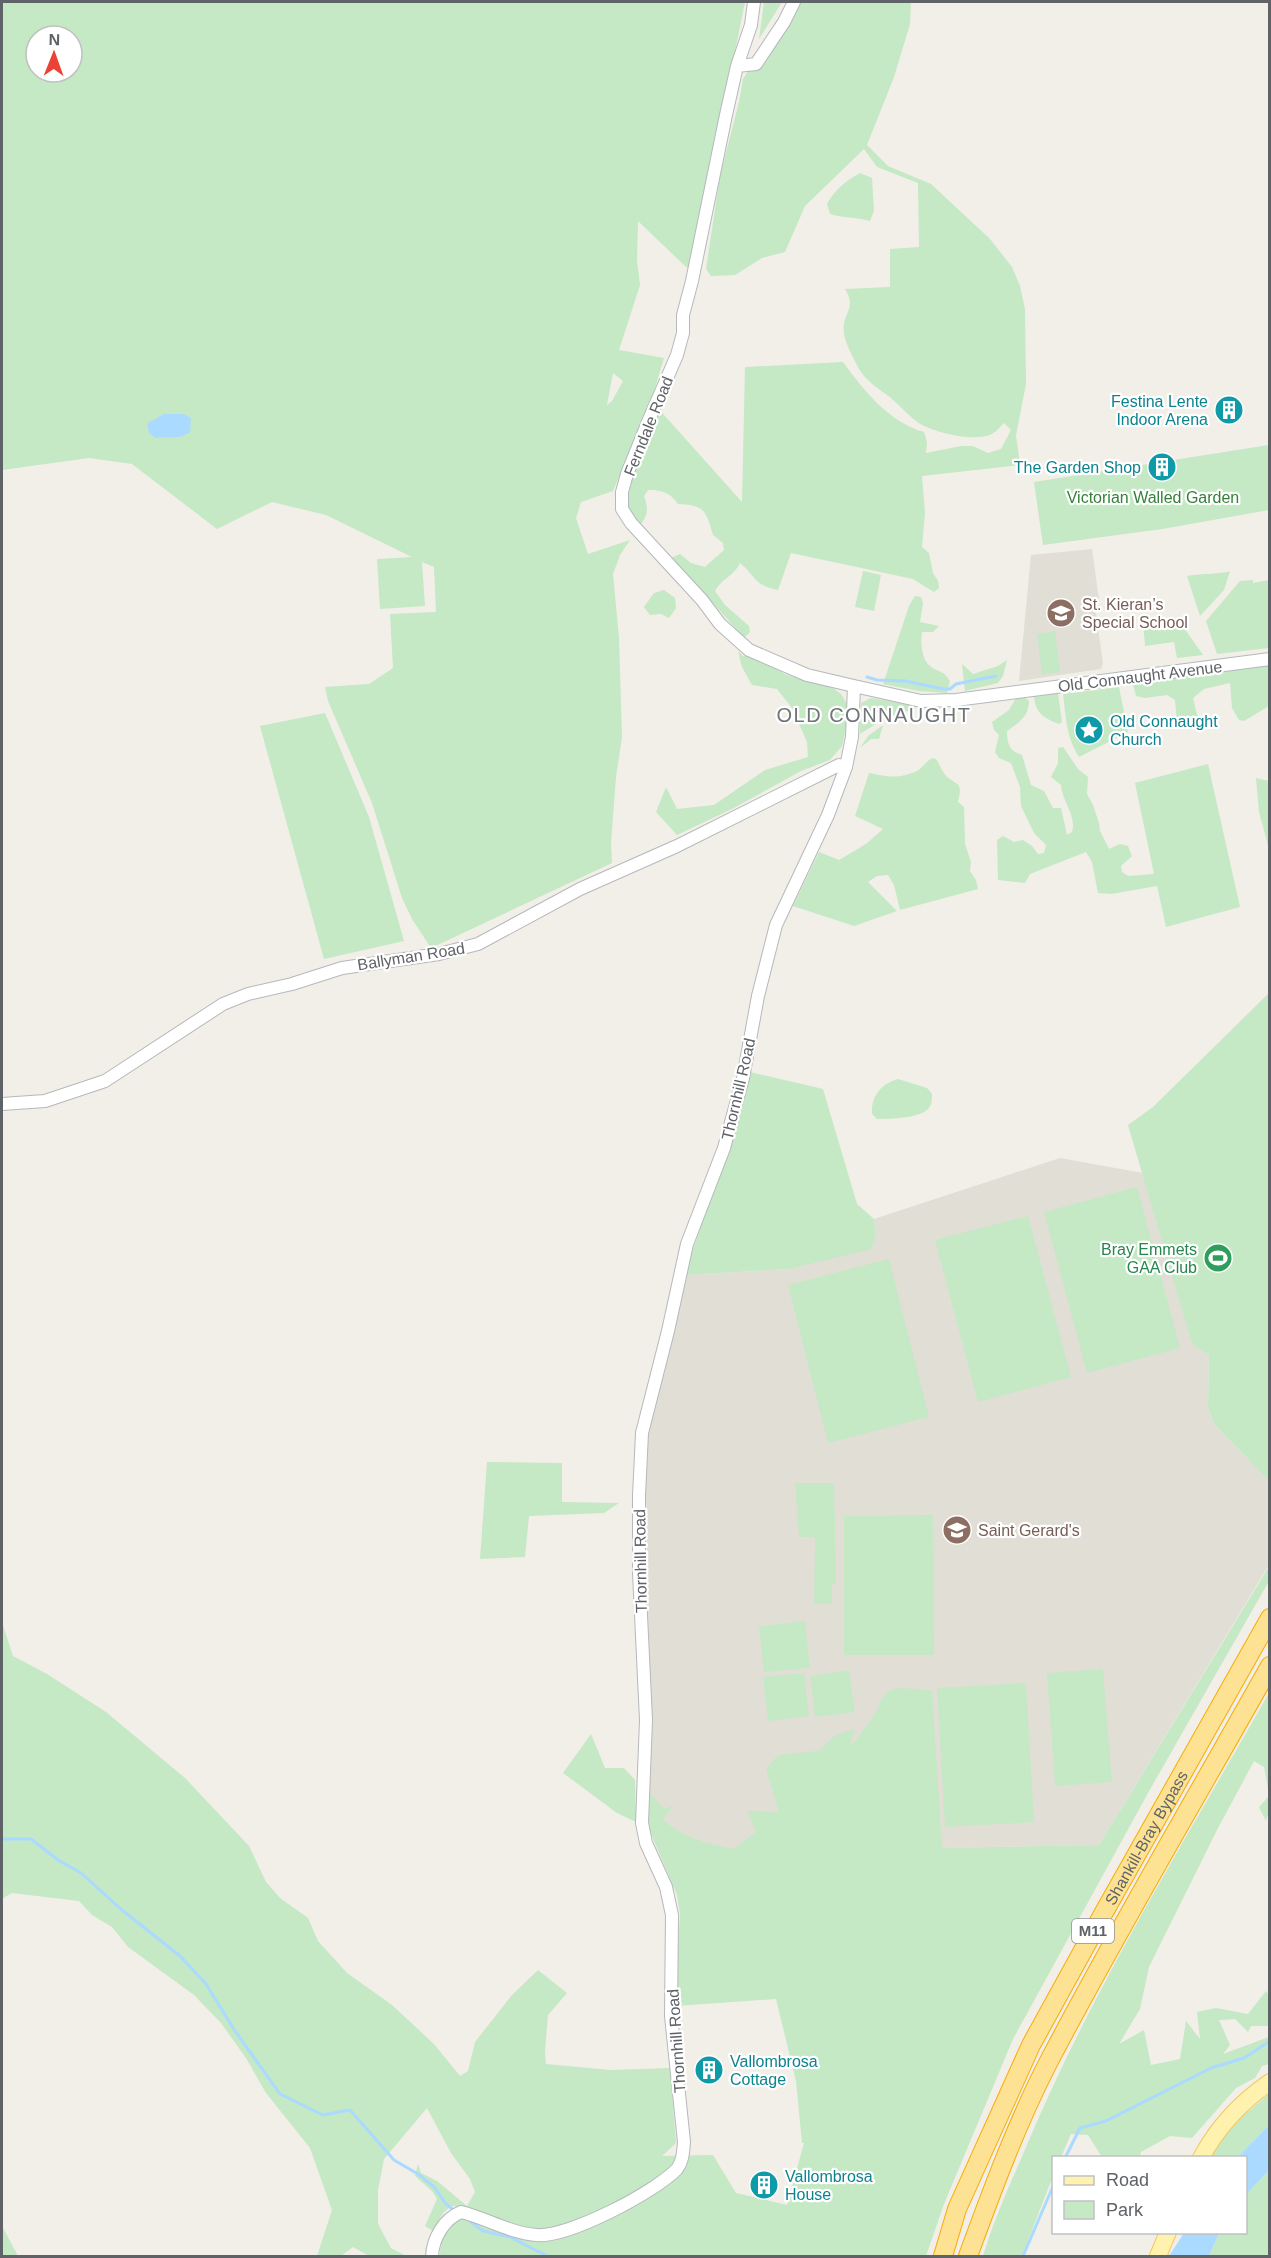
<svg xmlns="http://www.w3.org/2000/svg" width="1271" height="2258" font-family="Helvetica,sans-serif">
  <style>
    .education { fill: #e1ded6 }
    .green { fill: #c5e8c5; fill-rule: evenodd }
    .water { fill: #aadaff }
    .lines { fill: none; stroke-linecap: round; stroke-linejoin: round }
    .stream { stroke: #aadaff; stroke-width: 3 }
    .minor-casing { stroke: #b5b8bc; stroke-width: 14 }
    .major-casing { stroke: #f2c960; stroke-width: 18 }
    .highway-casing { stroke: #f9ab00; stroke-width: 20 }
    .minor { stroke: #fff; stroke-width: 12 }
    .major { stroke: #fff2af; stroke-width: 16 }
    .highway { stroke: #fde293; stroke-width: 18 }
    .labels { text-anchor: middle; stroke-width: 4.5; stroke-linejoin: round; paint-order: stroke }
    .shield { fill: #fff; stroke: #8f9295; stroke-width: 1.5 }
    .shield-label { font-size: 15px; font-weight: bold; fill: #5f6368 }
    .culture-label { font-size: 16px; fill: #0d838f; stroke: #fff; text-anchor: start }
    .street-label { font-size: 16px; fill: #5f6368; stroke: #fff }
    .park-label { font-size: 16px; fill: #348238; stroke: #fff }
    .education-label { font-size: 16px; fill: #785e54; stroke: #fff; text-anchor: start }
    .leisure-label { font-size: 16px; fill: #27864d; stroke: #fff; text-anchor: end }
    .quarter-label { font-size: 20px; letter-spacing: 1.5px; fill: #70757a; stroke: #fff }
  </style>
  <rect width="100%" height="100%" fill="#f1efe8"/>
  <path class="education" d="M 1092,549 L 1099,600 L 1095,607 L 1103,663 L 1101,669 L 1019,681 L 1031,555 Z
    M 1060,1158 L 1143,1173 L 1192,1343 L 1209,1355 L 1208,1407 L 1214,1424 L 1269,1481 L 1269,1565 L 1099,1845 L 942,1848 L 665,1864 L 652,1836 L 648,1823 L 650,1720 L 645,1440 L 668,1357 L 684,1275 L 789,1269 L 876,1235 L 874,1219 Z"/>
  <path class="green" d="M 2,2 L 745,2 L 691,269 L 686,267 L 638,221 L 637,260 L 640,285 L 619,350 L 664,358 L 651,401 L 613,491 L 581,502 L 576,518 L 588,554 L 630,540 L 620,555 L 613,574 L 619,638 L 622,737 L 616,777 L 611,843 L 612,863 L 431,948 L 412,919 L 402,898 L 372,803 L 328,701 L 325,687 L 369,684 L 393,668 L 390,614 L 436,612 L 434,567 L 422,562 L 425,606 L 380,609 L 377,559 L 412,557 L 326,515 L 272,502 L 217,529 L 132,464 L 89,458 L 2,470 ZM 36,36 L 72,36 L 72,72 L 36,72 ZM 613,373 L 623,381 L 612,401 L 607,405 Z
    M 764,2 L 782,2 L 759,39 Z
    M 792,2 L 911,2 L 910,24 L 894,77 L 867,145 L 888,166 L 931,184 L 990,239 L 1012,267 L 1020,286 L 1025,309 L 1026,384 L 1016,435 L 1020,465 L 922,476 L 925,513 L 922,547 L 929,553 L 933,573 L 938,581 L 939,588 L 934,592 L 913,579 L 791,553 L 778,590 C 752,584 757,577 740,563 C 734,576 721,579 715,591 L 725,605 L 749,626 L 750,632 L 744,638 L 704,593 L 668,559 L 680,554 L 691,563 L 705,567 L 724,550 L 723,543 L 713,535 C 706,511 705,505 678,504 C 670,492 661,490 648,490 L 644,496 C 649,509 648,517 638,527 L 628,506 L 626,495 L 656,406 L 742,502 L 745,367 L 843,362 C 864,391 889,422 924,432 L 927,442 L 926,453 L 961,446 L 973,446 L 988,453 L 1001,449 L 1011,430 L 1004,423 C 1000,427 995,433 990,435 C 970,441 941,434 922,425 C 914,421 899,405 891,398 C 878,388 865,381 858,367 C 853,357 845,343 844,333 C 841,313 858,310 845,289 L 890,287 L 890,249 L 919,247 L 918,183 L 877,167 L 864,149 L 805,206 L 785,252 L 762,258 L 735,275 L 711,276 L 706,269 L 720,176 L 739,102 L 743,79 Z
    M 860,173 L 872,178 L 874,211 L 870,221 C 856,217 843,218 830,214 L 827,204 C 835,189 846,181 860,173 Z
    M 1269,445 L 1269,510 L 1162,529 L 1043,545 L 1034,482 Z
    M 863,571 L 881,575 L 874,611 L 855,607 Z
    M 1230,571 L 1224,590 L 1200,616 L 1187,576 C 1197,574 1223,574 1230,571 Z
    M 1253,580 L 1253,583 L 1269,580 L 1269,648 L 1217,654 L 1206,621 L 1240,581 Z
    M 664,590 L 675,598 L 676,608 L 669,618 L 661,614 L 650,615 L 644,607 L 654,593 Z
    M 915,596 L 921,597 L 923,603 L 920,622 L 939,626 L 933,632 L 922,632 C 920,642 922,660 930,666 C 939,673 942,669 950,681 L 947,693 L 919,691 L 883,684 L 909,606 Z
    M 1177,618 L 1203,655 L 1177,658 L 1174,642 L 1145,646 L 1143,621 Z
    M 1055,631 L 1060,672 L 1042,675 L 1037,634 Z
    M 738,651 L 743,656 L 751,656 L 787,675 L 833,688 L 841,694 L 847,704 L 847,724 L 842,746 L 830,760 L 801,771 L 732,809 L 677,835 L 656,812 L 666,787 L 677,809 L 714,805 L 765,770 L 808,757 L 807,742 L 792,708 L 777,689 L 752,685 L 742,667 Z
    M 1007,660 L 1003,676 L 998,683 L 965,691 L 962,664 L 973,674 L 998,666 Z
    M 1269,664 L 1269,706 L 1244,721 L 1239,720 L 1232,708 L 1230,683 L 1204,689 L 1193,698 L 1200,727 L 1186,728 L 1177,722 L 1175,700 L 1167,695 L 1145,698 L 1136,696 L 1133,684 Z
    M 1119,687 L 1128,732 L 1079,757 C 1066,737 1066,717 1063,694 Z
    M 1058,693 L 1062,722 L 1059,724 C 1044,718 1035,713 1034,696 Z
    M 1024,697 L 1029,701 C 1029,717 1018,723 1007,731 C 1007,743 1009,751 1022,755 L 1031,785 L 1044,791 L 1053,808 L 1061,808 L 1067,835 L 1072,832 C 1077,817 1062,801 1061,785 L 1051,777 L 1058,763 L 1058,748 L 1063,747 L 1078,769 L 1088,777 L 1087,794 L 1093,805 L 1099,823 L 1100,831 L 1109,849 L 1120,844 L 1128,846 L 1132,856 L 1121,866 L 1122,872 L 1128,876 L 1154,874 L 1135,783 L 1208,764 L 1240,907 L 1166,927 L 1157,886 L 1111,894 L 1098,893 L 1092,862 L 1086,852 L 1030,874 L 1025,883 L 998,880 L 997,840 L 1003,836 L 1014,842 L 1023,840 L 1032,846 L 1038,854 L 1044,853 L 1046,845 L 1034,833 L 1021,806 L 1020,787 L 1011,763 L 999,758 L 995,752 L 999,735 L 994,730 L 992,722 L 1009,710 L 1016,698 Z
    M 871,698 L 914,705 L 916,708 L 884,719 L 860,734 L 861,703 Z
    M 325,713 L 369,817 L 404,941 L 324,959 L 260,726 Z
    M 883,725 L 879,739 L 871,739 L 860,748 L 868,736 Z
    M 932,758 L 936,759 C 940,765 942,772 947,777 C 960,786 962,784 958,802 L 964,807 L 965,844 L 971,862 L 970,871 L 976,880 L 978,889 L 900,910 L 894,885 L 888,875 L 877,876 L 868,882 L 897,911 L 854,926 L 793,906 L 819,852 L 839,860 L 866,844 L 883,829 L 855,816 L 869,773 C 889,777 898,779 917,771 C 921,769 927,761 932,758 Z
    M 1256,778 L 1269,781 L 1269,849 L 1259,812 Z
    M 1269,993 L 1269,1481 L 1214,1424 L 1208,1407 L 1209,1355 L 1192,1344 L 1128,1125 L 1153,1107 Z
    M 750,1072 L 823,1089 L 857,1204 L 874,1219 L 876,1235 L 871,1249 L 789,1269 L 684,1275 L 742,1109 Z
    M 898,1079 L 927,1088 L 932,1094 C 932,1099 932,1104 929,1108 C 922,1118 889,1119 877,1119 L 872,1114 C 871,1096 881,1084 898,1079 Z
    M 1137,1187 L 1180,1348 L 1087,1373 L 1044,1212 Z
    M 1028,1216 L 1071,1377 L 978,1402 L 935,1240 Z
    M 889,1259 L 929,1417 L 828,1443 L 788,1285 Z
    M 487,1462 L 562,1463 L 562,1502 L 619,1503 L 604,1513 L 529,1516 L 525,1557 L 480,1559 Z
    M 795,1483 L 834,1483 L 836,1584 L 832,1584 L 832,1604 L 814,1604 L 815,1537 L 799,1537 Z
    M 933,1515 L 934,1655 L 844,1655 L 844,1516 Z
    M 1270,1565 L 1269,1581 L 1148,1793 L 1013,2039 L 944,2204 L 926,2256 L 440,2256 C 440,2237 449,2224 466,2216 L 467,2207 L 451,2206 L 444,2212 L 433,2231 L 425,2226 L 437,2199 L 432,2191 L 415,2176 L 418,2164 L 421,2173 L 437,2181 L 467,2206 L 475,2192 L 470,2179 L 451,2153 L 427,2108 L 384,2159 L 378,2190 L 378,2224 L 391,2248 L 406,2256 L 369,2256 L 353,2247 L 341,2256 L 317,2256 L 332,2210 L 310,2148 L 266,2093 L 246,2058 L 221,2023 L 194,1995 L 128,1947 L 112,1927 L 92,1915 L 79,1901 L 12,1893 L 2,1899 L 2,1622 L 13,1656 L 47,1674 L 106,1712 L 185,1778 L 249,1846 L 266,1882 L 280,1898 L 308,1918 L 318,1941 L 347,1973 L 392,2005 L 434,2044 L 460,2076 L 468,2071 L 475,2042 L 512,1995 L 538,1970 L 567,1993 L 548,2015 L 545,2051 L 546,2064 L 611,2070 L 670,2068 L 676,2143 L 662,2156 L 713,2155 L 736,2193 L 787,2205 L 804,2143 L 802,2143 L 796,2081 L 776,1999 L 675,2006 L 680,1914 L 677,1895 L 652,1836 L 648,1823 L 649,1792 L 664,1809 L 673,1806 L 663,1819 C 682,1838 707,1843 733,1849 L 756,1832 L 747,1811 L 779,1812 L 766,1769 L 778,1755 L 818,1751 L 836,1735 L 855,1729 L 849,1746 L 855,1741 L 877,1711 L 881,1700 L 888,1691 L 899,1688 L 932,1690 L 942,1848 L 1099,1845 Z
    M 805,1621 L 810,1668 L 764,1672 L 759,1626 Z
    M 1103,1669 L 1112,1782 L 1055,1786 L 1047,1673 Z
    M 849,1670 L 855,1712 L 815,1717 L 810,1676 Z
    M 804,1673 L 809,1716 L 768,1721 L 763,1677 Z
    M 1026,1683 L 1034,1822 L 945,1827 L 937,1688 Z
    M 1269,1693 L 1269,1794 L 1264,1767 L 1254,1761 L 1217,1830 L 1149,1967 L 1140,2009 L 1119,2044 L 1144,2030 L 1151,2065 L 1180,2059 L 1186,2021 L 1200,2039 L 1197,2012 L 1216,2008 L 1248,2014 L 1266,1991 L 1269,1996 L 1269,2026 L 1251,2026 L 1248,2032 L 1235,2019 L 1219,2020 L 1230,2045 L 1223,2054 L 1269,2037 L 1269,2064 L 1262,2066 L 1255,2078 L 1236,2088 L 1192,2138 L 1170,2136 L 1141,2152 L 1140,2157 L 1102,2157 L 1088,2135 L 1071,2134 L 1061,2157 L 1054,2158 L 1053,2176 L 1022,2256 L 983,2256 C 993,2223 1007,2191 1021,2159 C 1088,1996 1182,1846 1269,1693 Z
    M 591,1734 L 605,1768 L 624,1768 L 635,1780 L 636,1822 L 617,1813 L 563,1773 Z
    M 1269,1796 L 1269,1811 L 1266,1821 L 1259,1807 Z
    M 1269,2094 L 1269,2125 L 1238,2157 L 1210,2158 L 1232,2125 Z
    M 1269,2170 L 1269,2256 L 1209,2256 L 1219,2233 L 1246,2232 L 1246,2195 Z
    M 2,2226 L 18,2256 L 2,2256 Z"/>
  <path class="water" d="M 164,414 L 183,414 L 191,418 L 190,432 C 180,440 168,436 156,438 C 149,434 147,431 148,423 Z
    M 1269,2125 L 1269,2170 L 1246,2195 L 1246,2158 L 1238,2157 Z
    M 1184,2233 L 1184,2232 L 1219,2233 L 1209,2256 L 1169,2256 Z"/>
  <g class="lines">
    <path class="stream" d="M 867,677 L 877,680 L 905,681 L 944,689 L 950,689 L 956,684 L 996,676
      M 2,1839 L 31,1839 L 58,1860 L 81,1873 L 122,1910 L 180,1956 L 206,1984 L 235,2031 L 280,2094 L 323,2115 L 350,2110 L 394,2160 L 418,2174 L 434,2187 L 446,2204 L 455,2211
      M 1065,2158 L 1080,2128 L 1106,2121 L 1211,2068 L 1244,2058 L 1270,2041
      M 466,2218 L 483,2231 L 510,2237 L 547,2256
      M 1023,2256 L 1054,2184"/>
    <g class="minor-casing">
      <path id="minor" d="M 754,2 L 751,25 L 737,66 L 726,115 L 692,281 L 683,315 L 683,333 L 677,355 L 648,422 L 627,474 L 622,492 L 622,509 L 631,523 L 702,600 L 720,624 L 749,650 L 807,675 L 854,686 L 921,701 L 956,700 L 1270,659
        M 737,66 L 756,64 L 784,22 L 794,2
        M 2,1104 L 45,1101 L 105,1081 L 223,1004 L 248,994 L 292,984 L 342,968 L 439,954 L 478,944 L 580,889 L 677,846 L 839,765 L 846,767
        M 432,2256 C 433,2238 444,2219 461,2212 C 486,2218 510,2233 536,2235 C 568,2238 655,2192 677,2169 C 683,2161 683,2152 684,2142 L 671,2016 L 672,1915 L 666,1887 L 646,1843 L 642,1823 L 646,1720 L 639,1573 L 639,1496 L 642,1433 L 668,1331 L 687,1244 L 724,1148 L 743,1078 L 758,996 L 776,925 L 828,815 L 846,767 L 852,737 L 854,686"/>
    </g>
    <g class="major-casing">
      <path id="major" d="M 1201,2158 C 1218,2126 1241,2102 1270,2082
        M 1158,2256 L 1168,2232"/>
    </g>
    <g class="highway-casing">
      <g id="highway">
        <path id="s1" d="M 943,2256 L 957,2209 L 1031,2045 L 1103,1914 L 1270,1618"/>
        <path d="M 968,2256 C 992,2191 1016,2125 1048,2063 C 1118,1929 1196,1798 1270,1666"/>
      </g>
    </g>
    <use href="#minor" class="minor"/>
    <use href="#major" class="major"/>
    <use href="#highway" class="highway"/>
  </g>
  <defs>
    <g id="building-disc" transform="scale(1.5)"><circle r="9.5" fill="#0f9aa8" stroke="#fff"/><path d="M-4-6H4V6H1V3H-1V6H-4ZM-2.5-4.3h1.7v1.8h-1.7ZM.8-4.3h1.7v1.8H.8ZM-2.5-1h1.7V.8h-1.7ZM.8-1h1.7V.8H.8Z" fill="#fff"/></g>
    <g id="school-disc" transform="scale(1.5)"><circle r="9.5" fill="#8d6e63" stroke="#fff"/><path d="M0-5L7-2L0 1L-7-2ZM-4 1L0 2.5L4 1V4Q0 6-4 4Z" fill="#fff"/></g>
    <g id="sight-disc" transform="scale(1.5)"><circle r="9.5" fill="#0f9aa8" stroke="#fff"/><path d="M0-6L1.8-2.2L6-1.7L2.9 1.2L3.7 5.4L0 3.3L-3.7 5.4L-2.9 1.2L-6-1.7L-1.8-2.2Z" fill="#fff"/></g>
    <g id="stadium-disc" transform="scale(1.5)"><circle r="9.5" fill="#2e9e5b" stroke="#fff"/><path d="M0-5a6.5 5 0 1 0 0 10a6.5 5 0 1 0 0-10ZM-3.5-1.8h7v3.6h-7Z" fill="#fff"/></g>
  </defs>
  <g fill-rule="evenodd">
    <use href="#building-disc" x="1229" y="410"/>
    <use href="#building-disc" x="1162" y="467"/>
    <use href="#school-disc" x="1061" y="613"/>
    <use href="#sight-disc" x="1089" y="730"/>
    <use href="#stadium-disc" x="1218" y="1258"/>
    <use href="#school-disc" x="957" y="1530"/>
    <use href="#building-disc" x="709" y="2070"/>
    <use href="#building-disc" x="764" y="2185"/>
  </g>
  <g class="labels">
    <rect class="shield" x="1072" y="1919" width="42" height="24" rx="4.5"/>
    <g class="shield-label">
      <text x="1093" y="1936">M11</text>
    </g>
    <g class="culture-label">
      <text x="1208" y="407" text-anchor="end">Festina Lente<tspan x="1208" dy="18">Indoor Arena</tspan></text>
      <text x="1141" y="473" text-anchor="end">The Garden Shop</text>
      <text x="1110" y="727">Old Connaught<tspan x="1110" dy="18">Church</tspan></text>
      <text x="730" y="2067">Vallombrosa<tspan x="730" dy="18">Cottage</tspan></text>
      <text x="785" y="2182">Vallombrosa<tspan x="785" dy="18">House</tspan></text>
    </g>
    <g class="street-label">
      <text transform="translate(648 426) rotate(-68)" y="6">Ferndale Road</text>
      <text transform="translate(1140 676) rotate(-7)" y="6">Old Connaught Avenue</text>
      <text transform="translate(411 956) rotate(-9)" y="6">Ballyman Road</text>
      <text transform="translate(738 1089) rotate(-77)" y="6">Thornhill Road</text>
      <text transform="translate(640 1561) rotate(-91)" y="6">Thornhill Road</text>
      <text dy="6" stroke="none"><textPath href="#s1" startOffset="466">Shankill-Bray Bypass</textPath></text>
      <text transform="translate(676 2041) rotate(-94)" y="6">Thornhill Road</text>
    </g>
    <g class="park-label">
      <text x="1153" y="503">Victorian Walled Garden</text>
    </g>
    <g class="education-label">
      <text x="1082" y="610">St. Kieran’s<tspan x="1082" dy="18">Special School</tspan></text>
      <text x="978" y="1536">Saint Gerard's</text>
    </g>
    <g class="leisure-label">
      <text x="1197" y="1255">Bray Emmets<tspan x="1197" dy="18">GAA Club</tspan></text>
    </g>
    <g class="quarter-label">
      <text x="874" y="722">OLD CONNAUGHT</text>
    </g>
  </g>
  <rect width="1271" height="2258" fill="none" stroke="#5f6368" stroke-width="6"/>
  <rect x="1052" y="2156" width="195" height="78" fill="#ffffff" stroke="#bfc1c3" stroke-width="1.5"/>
  <rect x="1064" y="2176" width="30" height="9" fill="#fff2af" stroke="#bfc1c3" stroke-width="1.5"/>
  <text x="1106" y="2186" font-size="18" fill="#5f6368">Road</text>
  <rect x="1064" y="2201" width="30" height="18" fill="#c5e8c5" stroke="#bfc1c3" stroke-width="1.5"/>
  <text x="1106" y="2216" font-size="18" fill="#5f6368">Park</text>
  <g transform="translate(54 54) rotate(1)"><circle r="28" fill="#ffffff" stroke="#bfc1c3" stroke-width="1.5"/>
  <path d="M0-4.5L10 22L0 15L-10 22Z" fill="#ea4335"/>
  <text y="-9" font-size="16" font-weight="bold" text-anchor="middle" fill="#5f6368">N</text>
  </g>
</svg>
